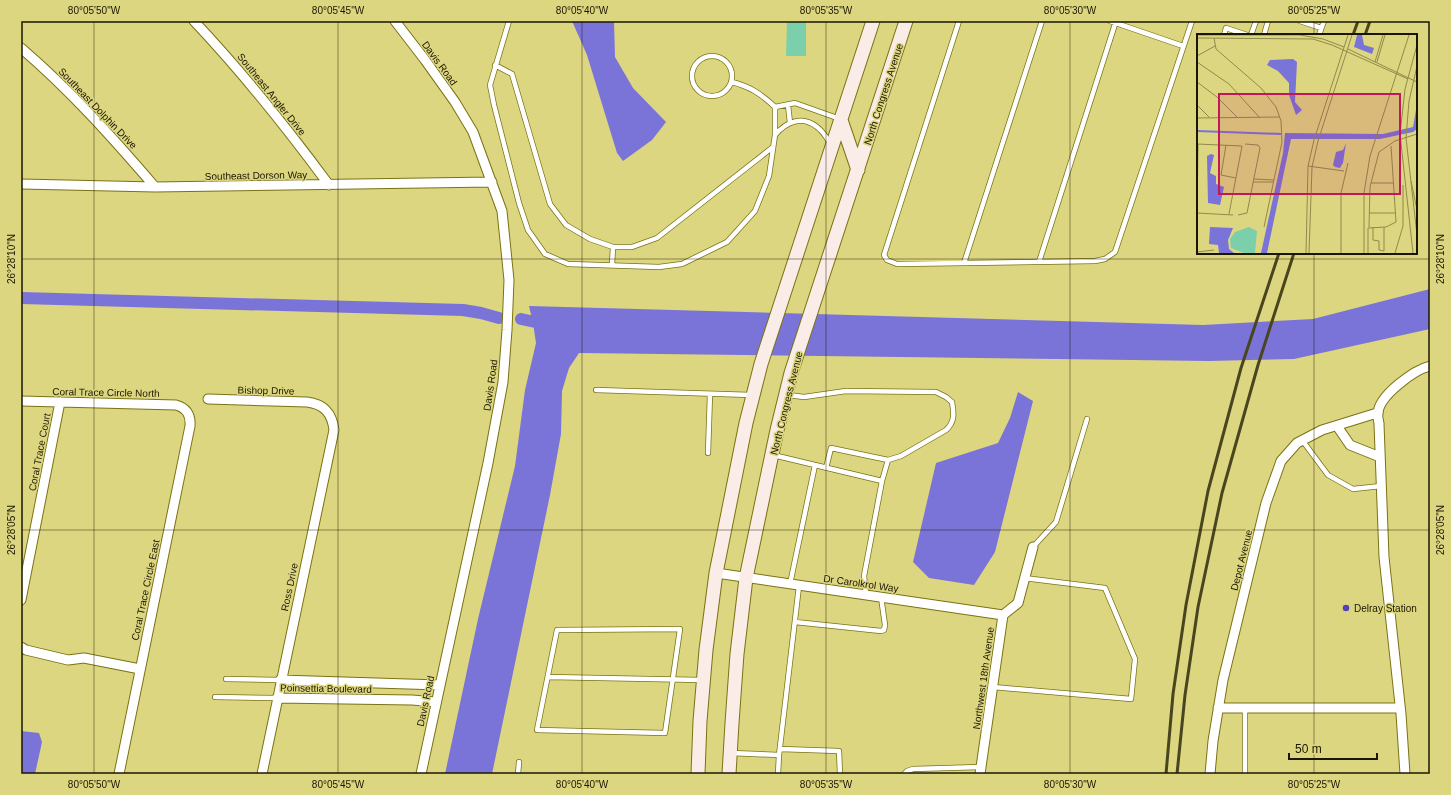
<svg xmlns="http://www.w3.org/2000/svg" width="1451" height="795" font-family="Arial,sans-serif">
  <style>
    .green { fill: #7bd0ab }
    .water { fill: #7a73d8 }
    .lines { fill: none; stroke-linecap: round; stroke-linejoin: round }
    .canal { stroke: #7a73d8; stroke-width: 12 }
    .lane-casing { stroke: #7a7214; stroke-width: 6 }
    .street-casing { stroke: #7a7214; stroke-width: 11 }
    .secondary-casing { stroke: #7a7214; stroke-width: 15 }
    .lane { stroke: #fff; stroke-width: 4.5 }
    .street { stroke: #fff; stroke-width: 9 }
    .secondary { stroke: #faece6; stroke-width: 13 }
    .rail { stroke: #49451f; stroke-width: 3 }
    .ticks { fill: none; stroke: #1a1700; stroke-width: 1; stroke-opacity: 0.45 }
    .poi-dot { fill: #5340b8; stroke: #ddd680; stroke-width: 1.5 }
    .labels { text-anchor: middle; stroke-width: 3; stroke-linejoin: round; paint-order: stroke }
    .street-label { font-size: 10px; fill: #1a1700; stroke: #ddd680 }
    .poi-label { font-size: 10px; fill: #1a1700; stroke: #ddd680; text-anchor: start }
    .inset-river { fill: none; stroke: #7a73d8; stroke-width: 2 }
    .inset-road { fill: none; stroke: #8f8a4d; stroke-width: 1 }
    .view { fill: #c2185b; fill-opacity: 0.15; stroke: #c2185b; stroke-width: 2 }
    .inset-edge { fill: none; stroke: #1a1700; stroke-width: 2 }
    .neatline { fill: none; stroke: #1a1700; stroke-width: 1.5 }
    .ticks-label { font-size: 10px; text-anchor: middle; fill: #1a1700 }
  </style>
  <rect width="100%" height="100%" fill="#ddd680"/>
  <path class="green" d="M 787,21 L 806,21 L 806,56 L 786,56 Z"/>
  <path class="water" d="M 572,21 L 614,21 L 615,57 L 633,88 L 666,122 L 652,140 L 623,161 L 617,153 L 587,55 Z
    M 1430,289 L 1430,329 L 1294,359 L 1209,361 L 579,353 L 569,368 L 562,391 L 561,434 L 550,495 L 492,774 L 445,774 L 478,619 L 515,466 L 525,390 L 536,343 L 533,323 L 529,306 L 1203,325 L 1313,319 Z
    M 1018,392 L 1033,401 L 995,552 L 974,585 L 929,578 L 913,562 L 936,463 L 998,443 L 1010,418 Z
    M 21,731 L 39,733 L 42,742 L 35,774 L 21,774 Z"/>
  <g class="lines">
    <path class="canal" d="M 21,298 L 463,310 L 481,313 L 499,318
      M 521,319 L 549,325"/>
    <g class="lane-casing">
      <path id="lane" d="M 509,21 L 490,85 L 494,105 L 519,203 L 528,230 L 545,254 L 568,264 L 659,267 L 682,264 L 727,242 L 755,211 L 769,176 L 775,135 L 775,107 C 761,94 751,87 732,82
        M 959,21 L 884,255 L 887,260 L 897,264 L 1095,261 L 1105,259 L 1115,252 L 1192,21
        M 1110,21 L 1183,46
        M 1300,21 L 1321,28
        M 1224,35 L 1226,28 L 1247,35
        M 1251,35 L 1256,21
        M 1264,35 L 1268,21
        M 1319,35 L 1324,21
        M692 76a20 20 0 1 1 40 0a20 20 0 1 1-40 0Z
        M 495,65 L 512,74 L 550,204 L 566,225 L 590,239 L 613,247 L 632,247 L 657,238 L 773,147
        M 788,105 L 790,123
        M 775,107 L 795,103 L 840,119
        M 775,135 C 786,122 802,115 817,127 C 823,131 827,139 831,144
        M 1039,262 L 1116,21
        M 964,263 L 1042,21
        M 612,265 L 613,247
        M 596,390 L 752,395
        M 788,395 L 804,397 L 846,391 L 936,392 L 946,397 L 952,402 C 954,413 955,422 946,430 L 901,456 L 888,460
        M 1302,440 L 1328,475 L 1353,489 L 1381,486
        M 708,453 L 710,394
        M 773,455 L 882,481 L 864,576 L 866,595
        M 826,468 L 831,448 L 888,460 L 882,481
        M 1033,547 L 1056,522 L 1087,419
        M 790,584 L 815,465
        M 795,622 L 881,631 L 884,630 L 885,625 L 881,597
        M 680,629 L 665,733 L 537,730 L 557,630 Z
        M 548,677 L 702,680
        M 226,679 L 280,680
        M 993,687 L 1131,699 L 1135,659 L 1105,588 L 1024,578
        M 215,697 L 277,698
        M 1245,708 L 1245,774
        M 780,749 L 839,751 L 840,774
        M 731,753 L 779,755
        M 518,774 L 519,762
        M 778,774 L 779,755 L 799,586
        M 904,774 L 907,771 L 913,769 L 981,767"/>
    </g>
    <g class="street-casing">
      <path id="street" d="M 194,21 C 243,73 287,128 329,185
        M 395,21 L 425,60 L 455,102 L 473,132 L 502,211 L 509,280 L 507,330 L 503,382 L 488,463 L 421,774
        M 21,48 C 70,90 113,138 155,187
        M 21,184 L 155,187 L 492,182
        M 208,399 L 307,402 C 324,404 332,413 334,430 L 262,774
        M 21,401 L 176,405 C 186,408 191,414 190,426 L 119,774
        M 1337,426 L 1350,445 L 1380,457
        M 716,573 L 1003,615
        M 21,600 L 60,402
        M 21,647 L 26,650 L 68,660 L 84,658 L 140,669
        M 280,680 L 440,685
        M 277,698 L 412,700 L 436,702
        M 1218,708 L 1400,708
        M 980,774 L 1003,615 L 1018,603 L 1033,547
        M 1210,774 L 1213,741 L 1223,680 L 1266,503 L 1281,461 L 1297,443 L 1322,430 L 1377,413
        M 1405,774 L 1401,714 L 1384,557 L 1379,424 C 1379,421 1377,417 1378,414 C 1378,396 1414,370 1430,366"/>
    </g>
    <g class="secondary-casing">
      <path id="secondary" d="M 841,120 L 858,170
        M 698,774 L 700,721 L 706,650 L 716,573 L 746,423 L 761,364 L 873,21
        M 729,774 L 732,723 L 737,654 L 746,578 L 777,430 L 791,373 L 906,21"/>
    </g>
    <use href="#lane" class="lane"/>
    <use href="#street" class="street"/>
    <use href="#secondary" class="secondary"/>
    <path class="rail" d="M 1353,35 L 1358,21
      M 1365,35 L 1370,21
      M 1166,774 L 1173,694 L 1186,605 L 1208,491 L 1241,368 L 1279,253
      M 1177,774 L 1185,695 L 1198,607 L 1222,493 L 1258,365 L 1294,253"/>
  </g>
  <path class="ticks" d="M 94,21 L 94,774M 338,21 L 338,774M 582,21 L 582,774M 826,21 L 826,774M 1070,21 L 1070,774M 1314,21 L 1314,35M 1314,253 L 1314,774M 21,259 L 1430,259M 21,530 L 1430,530"/>
  <circle class="poi-dot" cx="1346" cy="608" r="4"/>
  <g class="labels">
    <g class="street-label">
      <text transform="translate(440 63) rotate(54)" y="4">Davis Road</text>
      <text transform="translate(272 94) rotate(51)" y="4">Southeast Angler Drive</text>
      <text transform="translate(883 94) rotate(-72)" y="4">North Congress Avenue</text>
      <text transform="translate(98 108) rotate(46)" y="4">Southeast Dolphin Drive</text>
      <text transform="translate(256 175) rotate(-1)" y="4">Southeast Dorson Way</text>
      <text transform="translate(490 385) rotate(-82)" y="4">Davis Road</text>
      <text transform="translate(266 390) rotate(1)" y="4">Bishop Drive</text>
      <text transform="translate(106 392) rotate(1)" y="4">Coral Trace Circle North</text>
      <text transform="translate(786 403) rotate(-76)" y="4">North Congress Avenue</text>
      <text transform="translate(39 452) rotate(-79)" y="4">Coral Trace Court</text>
      <text transform="translate(1241 560) rotate(-76)" y="4">Depot Avenue</text>
      <text transform="translate(861 583) rotate(8)" y="4">Dr Carolkrol Way</text>
      <text transform="translate(289 587) rotate(-78)" y="4">Ross Drive</text>
      <text transform="translate(145 590) rotate(-78)" y="4">Coral Trace Circle East</text>
      <text transform="translate(983 678) rotate(-82)" y="4">Northwest 18th Avenue</text>
      <text transform="translate(326 688) rotate(1)" y="4">Poinsettia Boulevard</text>
      <text transform="translate(425 701) rotate(-78)" y="4">Davis Road</text>
    </g>
    <g class="poi-label">
      <text x="1354" y="612">Delray Station</text>
    </g>
  </g>
  <g transform="translate(1197 34)">
    <rect width="220" height="220" fill="#ddd680"/>
    <path d="M 52,193 L 60,197 L 58,219 L 47,219 L 34,214 L 33,205 L 38,198 Z" fill="#7bd0ab"/>
    <path d="M 160,1 L 165,1 L 167,11 L 177,14 L 175,20 L 157,13 ZM 96,25 L 100,28 L 98,68 L 105,76 L 99,81 L 92,61 L 92,49 L 81,37 L 70,31 L 73,26 ZM 220,70 L 220,95 L 216,98 L 183,105 L 94,105 L 70,219 L 64,219 L 86,119 L 88,99 L 186,100 L 216,93 ZM 149,109 L 146,129 L 143,134 L 138,133 L 136,131 L 139,118 L 146,116 ZM 14,120 L 17,121 L 13,139 L 19,142 L 19,150 L 27,153 L 23,171 L 11,169 L 10,122 ZM 13,193 L 36,194 L 31,206 L 32,215 L 37,219 L 22,219 L 21,211 L 12,210 Z" fill="#7a73d8"/>
    <path class="inset-river" d="M 0,97 L 84,100"/>
    <path class="inset-road" d="M 0,1 L 103,1 L 126,5 L 147,13M 0,4 L 116,5 L 135,11 L 211,45M 17,4 L 19,15 L 64,54 L 79,73 L 84,87 L 85,108 L 67,193M 151,15 L 220,48M 0,22 L 18,12M 0,28 L 32,50 L 63,84M 178,28 L 186,1M 180,28 L 188,1M 220,32 L 212,67 L 209,104 L 220,201M 0,48 L 20,63 L 41,84M 0,71 L 12,83M 0,84 L 83,83M 0,110 L 45,112 L 32,180M 1,110 L 0,179 L 36,181M 29,111 L 24,141 L 39,144M 111,132 L 147,137M 57,145 L 77,146M 214,147 L 220,176M 56,148 L 76,148M 174,149 L 197,149M 172,179 L 199,179M 41,181 L 50,179 L 63,114 L 61,111 L 48,110M 172,193 L 173,153 L 182,118 L 198,107 L 220,100M 176,193 L 176,206 L 182,207 L 182,216 L 187,217 L 187,193M 0,218 L 17,216M 109,219 L 111,132 L 117,106 L 151,1M 112,219 L 115,133 L 121,107 L 155,1M 144,219 L 144,159 L 151,129M 167,219 L 167,159 L 173,122 L 212,1M 171,219 L 171,194 L 189,193 L 199,188 L 194,112M 198,219 L 206,192 L 206,151M 216,219 L 203,100 L 208,55 L 220,11"/>
    <path class="view" d="M 22,60 L 203,60 L 203,160 L 22,160 Z"/>
    <rect width="220" height="220" class="inset-edge"/>
  </g>
  <rect width="1451" height="795" fill="none" stroke="#ddd680" stroke-width="44"/>
  <path d="M1289 753v6h88v-6" fill="none" stroke="#1a1700" stroke-width="2"/>
  <text x="1295" y="753" font-size="12" fill="#1a1700" stroke="#ddd680" stroke-width="3" paint-order="stroke">50 m</text>
  <rect x="22" y="22" width="1407" height="751" class="neatline"/>
  <g class="ticks-label">
    <text x="94" y="14">80°05'50"W</text>
    <text x="338" y="14">80°05'45"W</text>
    <text x="582" y="14">80°05'40"W</text>
    <text x="826" y="14">80°05'35"W</text>
    <text x="1070" y="14">80°05'30"W</text>
    <text x="1314" y="14">80°05'25"W</text>
    <text transform="translate(11 259) rotate(-90)" y="4">26°28'10"N</text>
    <text transform="translate(1440 259) rotate(-90)" y="4">26°28'10"N</text>
    <text transform="translate(11 530) rotate(-90)" y="4">26°28'05"N</text>
    <text transform="translate(1440 530) rotate(-90)" y="4">26°28'05"N</text>
    <text x="94" y="788">80°05'50"W</text>
    <text x="338" y="788">80°05'45"W</text>
    <text x="582" y="788">80°05'40"W</text>
    <text x="826" y="788">80°05'35"W</text>
    <text x="1070" y="788">80°05'30"W</text>
    <text x="1314" y="788">80°05'25"W</text>
  </g>
</svg>
